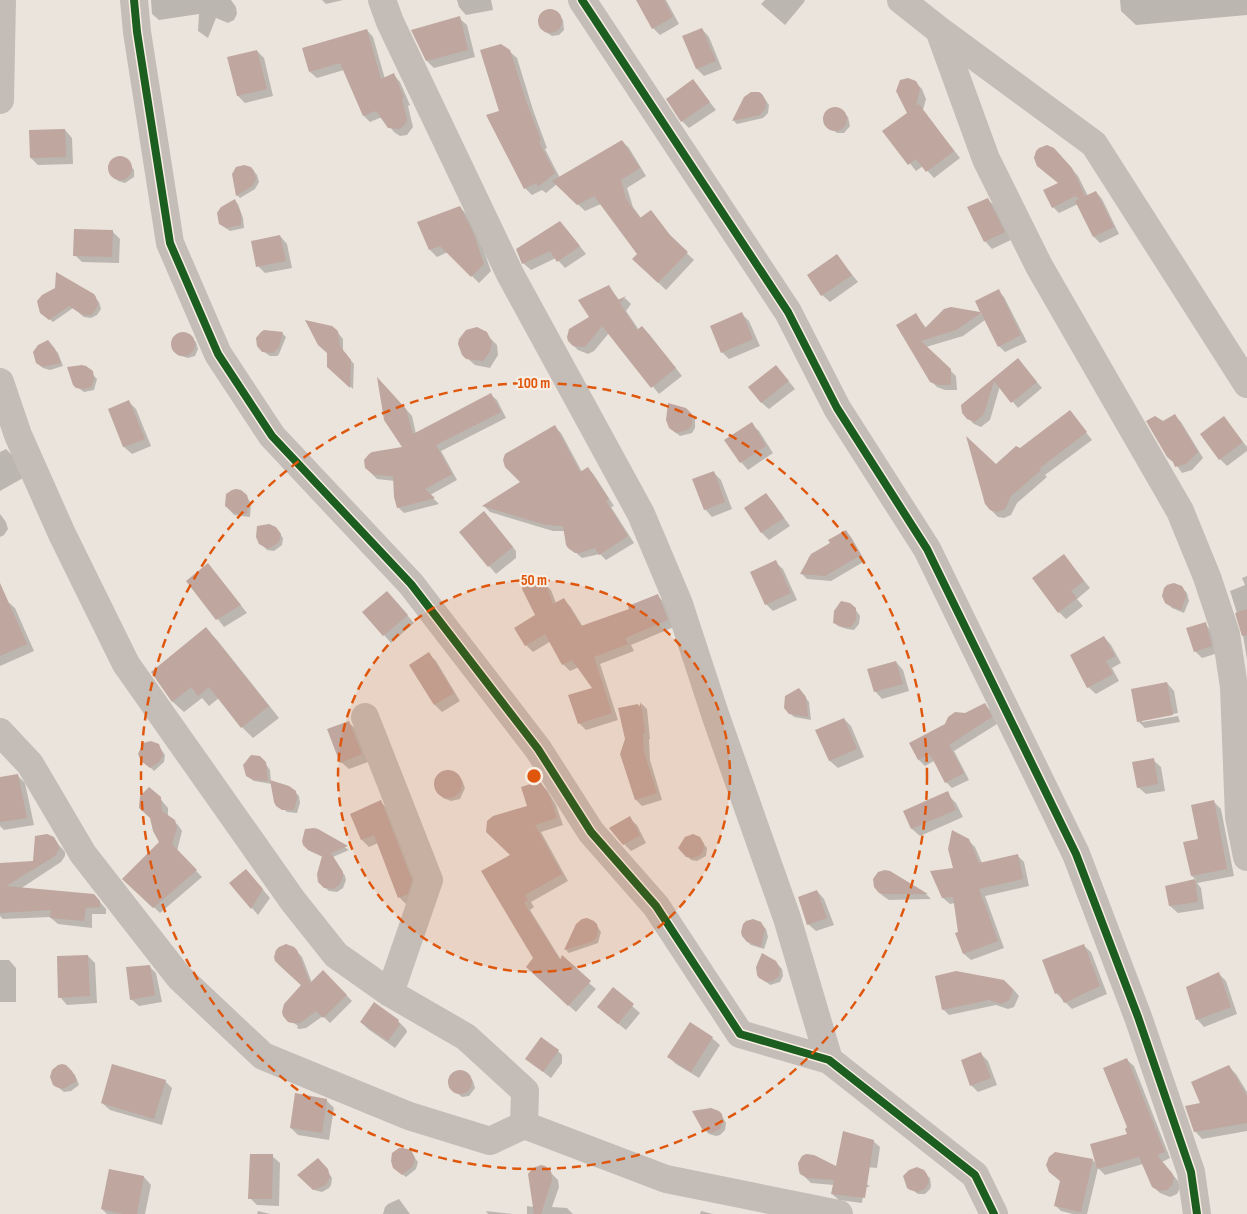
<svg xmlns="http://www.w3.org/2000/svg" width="1247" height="1214" font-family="'Sofia Sans Condensed',sans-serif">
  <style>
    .shadow { fill: #0003 }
    .building { fill: #bfa69e }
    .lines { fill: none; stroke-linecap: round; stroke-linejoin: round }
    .minor { stroke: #c4bcb7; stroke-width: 28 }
    .cycleway-casing { stroke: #f9eee4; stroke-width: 11 }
    .cycleway { stroke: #1b5e20; stroke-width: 8 }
    .ring { fill: none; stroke: #df570d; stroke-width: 2.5; stroke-dasharray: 9 6 }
    .centre { fill: #df570d; stroke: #f9eee4; stroke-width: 2.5 }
    .ring-label { font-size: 15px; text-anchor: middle; font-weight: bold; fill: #df570d; stroke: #f9eee4; stroke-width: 4.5; stroke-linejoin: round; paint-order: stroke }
  </style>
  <rect width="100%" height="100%" fill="#ebe4dd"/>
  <path class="shadow" d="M 151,0 L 231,0 L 236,7 L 237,14 L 234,20 L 228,23 L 216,18 L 208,38 L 198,31 L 199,14 L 159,20 L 152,14 Z
    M 322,0 L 343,0 L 326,4 Z
    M 457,0 L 491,0 L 493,10 L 466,15 L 459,7 Z
    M 638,0 L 666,0 L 679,24 L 660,35 L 653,28 Z
    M 765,0 L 804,0 L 805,1 L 785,25 L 761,4 Z
    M 1120,0 L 1247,0 L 1247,15 L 1136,25 L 1121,11 Z
    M 546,11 L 554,11 L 563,20 L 564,30 L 559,35 L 552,36 L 540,28 L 539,18 Z
    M 459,18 L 467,25 L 475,57 L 434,68 L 427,61 Z
    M 702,29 L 709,37 L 722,69 L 704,76 L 697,69 Z
    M 367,30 L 373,37 L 385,79 L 394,75 L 400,82 L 410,105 L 408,106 L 413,127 L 407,135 L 400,136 L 394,132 L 382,117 L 370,122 L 364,116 L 344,70 L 317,78 L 310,72 Z
    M 257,51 L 264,58 L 273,96 L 245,103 L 238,96 L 229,58 Z
    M 509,51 L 517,58 L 533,110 L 547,148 L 545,149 L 560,178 L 622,141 L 629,148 L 646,176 L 627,188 L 633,207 L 641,218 L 651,211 L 676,243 L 694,260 L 666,290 L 634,259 L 639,254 L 601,204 L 585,211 L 557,184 L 546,193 L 542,190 L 532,195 L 525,188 L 501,111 Z
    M 693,81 L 716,110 L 689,128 L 682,121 L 668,99 Z
    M 915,82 L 922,89 L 926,99 L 923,110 L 960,158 L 934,178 L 923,166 L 916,171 L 884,131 L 908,113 Z
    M 748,95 L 762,95 L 769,105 L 768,113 L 763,118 L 737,124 L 734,121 Z
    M 832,108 L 839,108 L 848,117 L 850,126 L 844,133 L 837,133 L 827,126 L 824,119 L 826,112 Z
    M 65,130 L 72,138 L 73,164 L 38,165 L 31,158 Z
    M 1060,156 L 1078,176 L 1088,196 L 1096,192 L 1102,199 L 1119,234 L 1100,243 L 1094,237 L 1078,204 L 1059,213 L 1053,207 L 1060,183 Z
    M 116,158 L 124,158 L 127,160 L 134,170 L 134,177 L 125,183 L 118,181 L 110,172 L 111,162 Z
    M 251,168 L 257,175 L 259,182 L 255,189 L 240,198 L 237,195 L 233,174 Z
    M 987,199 L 995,206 L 1011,240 L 992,249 L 985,241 Z
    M 235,201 L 238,204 L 243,218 L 244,228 L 230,231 L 220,224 L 218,217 L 219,210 Z
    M 460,207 L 467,215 L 481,243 L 491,271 L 479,283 L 448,252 L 437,257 L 430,250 Z
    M 567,230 L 586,254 L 565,268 L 556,258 L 531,270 L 523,263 Z
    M 113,232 L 120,239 L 119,263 L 82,262 L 75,255 Z
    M 280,236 L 287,244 L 292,268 L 265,273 L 258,266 Z
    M 837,256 L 858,282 L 830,302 L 822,295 Z
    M 609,287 L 620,301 L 625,298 L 631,304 L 626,311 L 639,330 L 642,327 L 649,334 L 682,376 L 659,394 L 609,333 L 594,351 L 588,354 L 578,350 L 571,343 L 590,317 Z
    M 998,291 L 1004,297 L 1027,342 L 1005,352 L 999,346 L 985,320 L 963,336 L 926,347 L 956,376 L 957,390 L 945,390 L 937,387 L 931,381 L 897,326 L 916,315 L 927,329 L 951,308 L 982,314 Z
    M 93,295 L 99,302 L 101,309 L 97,315 L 91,318 L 84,317 L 73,308 L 53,322 L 41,312 L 38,305 L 38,302 Z
    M 742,314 L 749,321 L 760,346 L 729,359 L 722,352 Z
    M 335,329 L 343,339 L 343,351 L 354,364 L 353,389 L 328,366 Z
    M 482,330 L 497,345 L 498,355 L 490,368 L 475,365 L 467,358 Z
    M 265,331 L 283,334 L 286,337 L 279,354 L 277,356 L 270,356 L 260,349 Z
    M 183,333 L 187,333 L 196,342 L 198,349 L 195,356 L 188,358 L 178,355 L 175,351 L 172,341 L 176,335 Z
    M 51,345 L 58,353 L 63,366 L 50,370 L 43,368 L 40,365 Z
    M 1018,360 L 1042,388 L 1018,408 L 1000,386 L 990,420 L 981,427 L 974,424 L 968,418 L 962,405 Z
    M 86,367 L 97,379 L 94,390 L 84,392 L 77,387 Z
    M 786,378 L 795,389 L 769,409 L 761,402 Z
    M 383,384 L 412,416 L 416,434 L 491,395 L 497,400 L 506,418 L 441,451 L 457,480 L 430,495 L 439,504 L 404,513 L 398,507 L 395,481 L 377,479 L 366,468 L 405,448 Z
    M 129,402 L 136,409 L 151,446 L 132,454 L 124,447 L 109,409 Z
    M 685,409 L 695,419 L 695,428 L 692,433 L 680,436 L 674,431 Z
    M 1070,412 L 1092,440 L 1045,475 L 1047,477 L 1017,503 L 1011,515 L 1004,518 L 998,517 L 991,510 L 996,466 L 1020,450 Z
    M 1175,416 L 1181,422 L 1203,458 L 1192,470 L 1182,473 L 1175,463 L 1163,423 Z
    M 1224,418 L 1247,447 L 1247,451 L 1227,466 L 1220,459 Z
    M 751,424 L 759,431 L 773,453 L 748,470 L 741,462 Z
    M 555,427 L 561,433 L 582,472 L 588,468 L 594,475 L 614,506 L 611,507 L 634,543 L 606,560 L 600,554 L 582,558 L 574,551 L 565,531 L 553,531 L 490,512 L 484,506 L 522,482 Z
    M 6,449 L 13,456 L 23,478 L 0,491 L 0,452 Z
    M 714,473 L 721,480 L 732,509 L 712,517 L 705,509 Z
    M 766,494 L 773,502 L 790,526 L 769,540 L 762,533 L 746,509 Z
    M 247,497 L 251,503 L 250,517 L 234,515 L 226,506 Z
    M 0,514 L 6,522 L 8,529 L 4,535 L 0,537 Z
    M 491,520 L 516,551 L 516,558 L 496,574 L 460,532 Z
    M 276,528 L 283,538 L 282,545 L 274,551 L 267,550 L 258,540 Z
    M 846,531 L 851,537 L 865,561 L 831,581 L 807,579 L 802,574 L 809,557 L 831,544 Z
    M 1064,556 L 1090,588 L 1077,599 L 1083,606 L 1066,619 L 1059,612 Z
    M 775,562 L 783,569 L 797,600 L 773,611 L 766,604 Z
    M 208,565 L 247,613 L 224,627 L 188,581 Z
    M 1247,576 L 1247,660 L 1242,629 L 1230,591 L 1245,585 L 1242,578 Z
    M 541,580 L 551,590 L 556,603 L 563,599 L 570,606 L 583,627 L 631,610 L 657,595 L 664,602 L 674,627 L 631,645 L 634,651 L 600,664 L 618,720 L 586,730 L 579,723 L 594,688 L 579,667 L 570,671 L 563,664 L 551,641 L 533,652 L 526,645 L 537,615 Z
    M 1184,590 L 1187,593 L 1189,601 L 1184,613 L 1172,608 L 1166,602 Z
    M 387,592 L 414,623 L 391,643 L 364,612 Z
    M 7,601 L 15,608 L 34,651 L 0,666 L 0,604 Z
    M 853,606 L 860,616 L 859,624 L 854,630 L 847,629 L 838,626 L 834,622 Z
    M 1205,624 L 1212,631 L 1218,653 L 1202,658 L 1195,651 Z
    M 206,629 L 217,640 L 279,718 L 253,738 L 242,727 L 219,698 L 209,706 L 202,698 L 184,712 L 173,702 L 152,672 Z
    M 1104,637 L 1111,645 L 1121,663 L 1112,668 L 1119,681 L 1096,694 L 1088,687 Z
    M 429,654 L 436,661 L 460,701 L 442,712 L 435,705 L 411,665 Z
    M 896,662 L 903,670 L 909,691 L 882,699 L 875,691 Z
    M 1167,683 L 1174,691 L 1178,713 L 1142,720 L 1142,722 L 1178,716 L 1180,722 L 1145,728 L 1138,721 Z
    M 802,693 L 809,702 L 811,720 L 794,717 L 790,713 Z
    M 642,704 L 647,709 L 650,739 L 649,739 L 650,760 L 662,800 L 642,806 L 636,800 L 621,754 L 638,705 L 640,707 Z
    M 985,704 L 991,711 L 997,724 L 954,751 L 969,780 L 952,788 L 946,782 L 934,761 L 925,766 L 919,760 L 910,743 Z
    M 844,719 L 851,726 L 864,757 L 838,768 L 830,761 L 817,731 Z
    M 348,722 L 356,729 L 368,762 L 349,769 L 341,762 Z
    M 158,745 L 165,755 L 164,762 L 154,771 L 140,757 Z
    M 262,759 L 270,770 L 271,782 L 295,792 L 299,796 L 300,803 L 297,813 L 287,812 L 279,805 L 272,784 L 254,781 L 247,775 Z
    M 1153,760 L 1161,767 L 1165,791 L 1146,794 L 1138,787 Z
    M 446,771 L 450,771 L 462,780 L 465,788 L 460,799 L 451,801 L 443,798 L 435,787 L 435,783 L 438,775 Z
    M 17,775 L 25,783 L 34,825 L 4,830 L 0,826 L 0,778 Z
    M 540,783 L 547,790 L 556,805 L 563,825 L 541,832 L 568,881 L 531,902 L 534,907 L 530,910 L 561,960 L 596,989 L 576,1012 L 534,974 L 535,959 L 512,855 L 528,806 Z
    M 157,795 L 168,808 L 168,816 L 178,825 L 182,831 L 177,851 L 202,877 L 160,913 L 124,879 L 161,842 Z
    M 949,796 L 956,803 L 963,817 L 920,836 L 912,829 L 905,812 Z
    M 381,802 L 388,809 L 419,888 L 406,904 L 399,897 L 378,843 L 369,847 L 362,840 Z
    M 1214,802 L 1221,809 L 1234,876 L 1197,883 L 1201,888 L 1204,909 L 1178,913 L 1170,906 L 1166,887 L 1196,880 L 1192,876 L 1199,840 Z
    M 629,818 L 637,825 L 646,843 L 631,851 L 624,844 Z
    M 318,830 L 349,850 L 333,857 L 345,876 L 346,880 L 343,888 L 337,892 L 329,891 L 319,882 L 323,857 L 310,851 L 306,847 Z
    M 53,838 L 65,852 L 65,856 L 61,862 L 20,889 L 94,895 L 106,909 L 106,914 L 92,914 L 92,928 L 58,924 L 50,917 L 3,919 L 0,916 L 0,864 L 34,862 Z
    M 699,838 L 707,848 L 706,856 L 697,861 L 691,860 L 687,856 Z
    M 968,840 L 975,847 L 982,863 L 1017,855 L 1024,862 L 1029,886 L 985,896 L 1004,948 L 971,960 L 964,954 L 957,934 L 960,933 L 955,903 L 950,904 L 943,898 Z
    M 889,872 L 927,895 L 931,899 L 889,900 L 883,896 L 877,890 Z
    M 253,878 L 270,898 L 258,915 L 252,908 Z
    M 817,891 L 824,899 L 834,925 L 816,931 L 808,924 Z
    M 760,923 L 766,929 L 768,937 L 764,949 L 751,945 L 745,939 Z
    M 577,925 L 597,926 L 601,932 L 598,943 L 569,953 L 566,950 Z
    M 1083,945 L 1091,952 L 1107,994 L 1072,1009 L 1056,993 Z
    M 294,948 L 302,957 L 312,983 L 323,971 L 352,1001 L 330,1023 L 323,1016 L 306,1028 L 299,1029 L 297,1028 L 298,1026 L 289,1020 L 302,986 L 278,964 Z
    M 88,956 L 95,963 L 97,1003 L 67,1005 L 60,997 Z
    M 0,960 L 9,960 L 16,968 L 16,1002 L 0,1002 Z
    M 778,965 L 782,969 L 783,976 L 780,982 L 770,985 L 760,977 Z
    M 149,966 L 156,973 L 162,1002 L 139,1006 L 131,999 Z
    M 1219,974 L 1226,981 L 1237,1014 L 1204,1027 L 1197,1019 Z
    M 613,989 L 640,1013 L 626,1030 L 606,1014 Z
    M 1013,989 L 1019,996 L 1014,1007 L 1008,1009 L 996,1005 L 949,1015 L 943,1009 Z
    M 374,1004 L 398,1021 L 406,1029 L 407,1032 L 395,1048 L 368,1029 L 361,1022 Z
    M 712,1038 L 720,1045 L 699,1078 L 676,1064 L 669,1057 Z
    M 555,1048 L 562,1055 L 562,1063 L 551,1078 L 527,1059 Z
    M 981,1054 L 988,1061 L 997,1085 L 978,1092 L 971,1085 Z
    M 1127,1060 L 1134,1066 L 1170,1158 L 1162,1162 L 1178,1181 L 1180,1188 L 1177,1194 L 1170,1197 L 1160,1193 L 1153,1186 L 1143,1164 L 1105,1175 L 1098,1168 L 1087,1214 L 1073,1214 L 1061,1211 L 1055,1205 L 1093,1160 L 1097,1165 L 1129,1135 Z
    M 1229,1067 L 1236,1074 L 1247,1092 L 1247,1131 L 1202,1139 L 1195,1131 L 1201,1104 Z
    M 460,1071 L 464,1072 L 473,1081 L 475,1088 L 469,1096 L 462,1097 L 452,1089 L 449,1079 L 453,1073 Z
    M 72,1072 L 75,1075 L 79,1085 L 71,1091 L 64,1092 L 54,1084 Z
    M 165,1081 L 172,1088 L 162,1125 L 110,1110 L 102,1103 Z
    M 326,1100 L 334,1108 L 329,1140 L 298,1135 L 291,1128 Z
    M 722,1116 L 726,1123 L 725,1130 L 720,1135 L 716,1136 L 709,1134 L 703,1128 Z
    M 873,1141 L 880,1147 L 877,1168 L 866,1167 L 865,1182 L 870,1187 L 864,1187 L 862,1203 L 839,1200 L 832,1194 L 834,1185 L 811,1183 L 802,1174 L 837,1168 Z
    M 410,1152 L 418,1162 L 416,1169 L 406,1177 L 398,1171 Z
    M 272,1156 L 280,1163 L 279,1206 L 257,1205 L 250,1198 Z
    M 322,1163 L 332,1178 L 331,1185 L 329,1188 L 322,1192 L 314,1190 Z
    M 920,1169 L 930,1178 L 931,1186 L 930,1189 L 925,1194 L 918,1194 L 908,1187 Z
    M 110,1170 L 144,1177 L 151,1185 L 145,1214 L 107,1214 L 102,1209 Z
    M 550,1172 L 558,1180 L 559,1187 L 552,1207 L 567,1208 L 573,1214 L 527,1214 L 527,1206 L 534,1207 Z
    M 399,1199 L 410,1214 L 383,1214 L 385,1207 L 388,1204 Z
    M 258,1211 L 270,1214 L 257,1214 Z
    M 486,1211 L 513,1214 L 488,1214 Z
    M 701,1211 L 713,1214 L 700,1214 Z"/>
  <path class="building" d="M 636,0 L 664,0 L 673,17 L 652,29 Z
    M538 21a12 12 0 1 1 24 0a12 12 0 1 1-24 0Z
    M 460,16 L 468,50 L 426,61 L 411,30 Z
    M 702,28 L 716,61 L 696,69 L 682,36 Z
    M 367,29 L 381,79 L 394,73 L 404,98 L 402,99 L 407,119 L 406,123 L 400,129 L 388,128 L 376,111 L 363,116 L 340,63 L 309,72 L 302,48 Z
    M 501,44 L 510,50 L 526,101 L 541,140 L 539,142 L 555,173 L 538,187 L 536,183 L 524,189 L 486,115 L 499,111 L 480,50 Z
    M 257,50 L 267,89 L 237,96 L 227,57 Z
    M 908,78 L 916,81 L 920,88 L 916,106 L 919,104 L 954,151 L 926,172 L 916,159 L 908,165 L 882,131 L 907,113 L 896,91 L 900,80 Z
    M 693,79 L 710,102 L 681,122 L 666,99 Z
    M 751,92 L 759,92 L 762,94 L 766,101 L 765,109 L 760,115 L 732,121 L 744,97 Z
    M823 119a12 12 0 1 1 24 0a12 12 0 1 1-24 0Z
    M 65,129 L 66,157 L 30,158 L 29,130 Z
    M 622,140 L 640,168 L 621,180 L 626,199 L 640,218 L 651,210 L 670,235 L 688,252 L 658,283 L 632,259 L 637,254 L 594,196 L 577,205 L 552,181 Z
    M 1047,145 L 1054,148 L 1072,168 L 1085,196 L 1096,191 L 1114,227 L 1093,237 L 1075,201 L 1079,199 L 1075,196 L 1052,208 L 1043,190 L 1058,183 L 1037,166 L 1034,158 L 1036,151 L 1039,148 Z
    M108 168a12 12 0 1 1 24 0a12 12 0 1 1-24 0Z
    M 244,165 L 251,167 L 254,171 L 256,179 L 252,186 L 236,196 L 232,174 L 236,167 Z
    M 988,198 L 1005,232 L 984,242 L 967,207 Z
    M 235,199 L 241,214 L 241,225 L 226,228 L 219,224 L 217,213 L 221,207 Z
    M 460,206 L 474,234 L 484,264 L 471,277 L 440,246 L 429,250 L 417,222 Z
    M 560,221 L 580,246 L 557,262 L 550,251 L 522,264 L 516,249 Z
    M 74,229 L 113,230 L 112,257 L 73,256 Z
    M 280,235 L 286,261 L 256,267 L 251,241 Z
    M 837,254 L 852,275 L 821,296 L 807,275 Z
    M 56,272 L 94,294 L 96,297 L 98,305 L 94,312 L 91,315 L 83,315 L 69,306 L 49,320 L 40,313 L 37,301 L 42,295 L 55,288 Z
    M 609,285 L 618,300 L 626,296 L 620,303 L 637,330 L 642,326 L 676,368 L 651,388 L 602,326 L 585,347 L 573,346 L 568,341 L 567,337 L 569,329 L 589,317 L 578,300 Z
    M 999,289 L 1021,335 L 998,347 L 981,313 L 956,330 L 921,341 L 951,369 L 951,385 L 938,385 L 930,382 L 896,325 L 916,313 L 925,328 L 944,309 L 951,307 L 980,312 L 975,301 Z
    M 742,312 L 753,339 L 721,353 L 710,326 Z
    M 305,320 L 332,326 L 338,331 L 340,346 L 351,360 L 350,388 L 327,367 L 327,353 L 318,345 Z
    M 477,327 L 487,332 L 492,342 L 490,352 L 483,361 L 466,359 L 462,355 L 458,344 L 459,339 L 466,330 Z
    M 264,330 L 283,332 L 279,347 L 273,353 L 262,352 L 257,346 L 256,338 L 261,332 Z
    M171 344a12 12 0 1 1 24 0a12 12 0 1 1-24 0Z
    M 48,340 L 55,349 L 61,363 L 42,367 L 36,363 L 33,352 L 38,345 Z
    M 1018,358 L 1037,382 L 1011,403 L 994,381 L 984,414 L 975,422 L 967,419 L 962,413 L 961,405 Z
    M 82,365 L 86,366 L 93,371 L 94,379 L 91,387 L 84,389 L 76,388 L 73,385 L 67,367 Z
    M 776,365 L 789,381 L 761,403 L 748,387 Z
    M 377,377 L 406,409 L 413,434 L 491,393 L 501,412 L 436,445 L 452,474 L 425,489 L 435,498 L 397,508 L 394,497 L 393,476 L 374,475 L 365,468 L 364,460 L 369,454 L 372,452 L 402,447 L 384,420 Z
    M 129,400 L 145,439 L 123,447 L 108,409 Z
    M 668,403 L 686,408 L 692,414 L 692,425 L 688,430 L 676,433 L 669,428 L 666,420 Z
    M 1070,410 L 1087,432 L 1040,468 L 1041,470 L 1011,496 L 1005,509 L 997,512 L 990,510 L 985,504 L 966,436 L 996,464 L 1016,446 L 1020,448 Z
    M 1175,414 L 1198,452 L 1186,464 L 1175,467 L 1173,462 L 1167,457 L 1146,421 L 1155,416 L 1163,421 Z
    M 1224,416 L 1243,442 L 1219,460 L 1200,434 Z
    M 752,422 L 766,446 L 740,463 L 724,440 Z
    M 555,425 L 580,472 L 588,467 L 609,499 L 606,501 L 628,536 L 599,555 L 595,548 L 579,553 L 575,553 L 568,548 L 566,545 L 563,526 L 546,525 L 482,506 L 520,482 L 505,467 L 503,460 L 505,454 Z
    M 714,471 L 725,502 L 704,510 L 692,479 Z
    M 236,489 L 241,490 L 247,495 L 248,499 L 247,514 L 234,513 L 225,506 L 226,494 L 232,490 Z
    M 766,493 L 784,518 L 761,533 L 744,508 Z
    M 484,511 L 513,547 L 488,567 L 459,532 Z
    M 269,524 L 276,527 L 281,534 L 279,542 L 270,548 L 266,548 L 259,544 L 256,537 L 257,526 Z
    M 846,530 L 861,555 L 825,576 L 800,574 L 811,554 L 830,543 L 828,540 Z
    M 1064,554 L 1084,581 L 1071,591 L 1077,598 L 1058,613 L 1032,578 Z
    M 776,560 L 791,593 L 765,605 L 750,572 Z
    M 208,563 L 241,605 L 216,620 L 186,581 Z
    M 534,576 L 539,576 L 545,582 L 553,604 L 564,598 L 581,626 L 629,609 L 628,606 L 658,594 L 668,620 L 625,638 L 628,644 L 594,657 L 612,713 L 578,724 L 568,695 L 592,688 L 572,660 L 562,665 L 545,634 L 525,646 L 514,628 L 535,615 L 522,589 L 524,577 Z
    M 0,583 L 27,644 L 0,656 Z
    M 1174,583 L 1182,586 L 1186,593 L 1186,597 L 1181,610 L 1168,605 L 1165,603 L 1162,596 L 1164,588 L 1167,585 Z
    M 387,591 L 408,615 L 383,636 L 362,612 Z
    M 841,601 L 850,603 L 856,608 L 856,620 L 851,627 L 843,627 L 833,623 L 834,611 Z
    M 1247,609 L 1247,635 L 1242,636 L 1235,613 Z
    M 1206,622 L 1212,646 L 1194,652 L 1186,628 Z
    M 206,627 L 269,706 L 241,728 L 209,687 L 198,696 L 191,687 L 172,702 L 151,672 Z
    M 1104,636 L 1115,656 L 1106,661 L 1113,674 L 1087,688 L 1070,655 Z
    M 429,652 L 454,693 L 434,705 L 409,665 Z
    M 896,661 L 903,684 L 874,692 L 867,669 Z
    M 1167,682 L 1173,715 L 1137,722 L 1131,689 Z
    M 799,688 L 806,697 L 808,717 L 789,714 L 784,708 L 785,696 Z
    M 641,702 L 645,733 L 643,733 L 644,752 L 657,793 L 635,800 L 620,754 L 625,739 L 618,708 L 638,704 L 639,707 Z
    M 985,703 L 992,717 L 949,745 L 964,773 L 945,783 L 931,756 L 929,757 L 930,754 L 918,760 L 909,743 L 945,724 L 948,717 L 955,712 L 965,713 Z
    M 844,718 L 857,749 L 829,761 L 815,730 Z
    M 349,721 L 362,754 L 340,763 L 327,729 Z
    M 151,741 L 159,744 L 163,755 L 159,762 L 150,768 L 141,761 L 138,754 L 143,743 Z
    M 251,755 L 260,756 L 266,762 L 268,781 L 253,780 L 246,776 L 243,765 Z
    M 1154,758 L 1158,784 L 1137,788 L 1132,762 Z
    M434 784a14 14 0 1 1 28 0a14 14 0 1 1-28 0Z
    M 18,774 L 27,818 L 0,822 L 0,777 Z
    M 270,780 L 289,786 L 296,791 L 297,799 L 294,810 L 282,810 L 276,806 L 274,802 Z
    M 540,781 L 550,797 L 557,818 L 535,825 L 562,874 L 525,895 L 528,900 L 524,903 L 560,960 L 562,955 L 591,981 L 568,1006 L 526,967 L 533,958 L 481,871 L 510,855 L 486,832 L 487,821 L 493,816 L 527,806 L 521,787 Z
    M 149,787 L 161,797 L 162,811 L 175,820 L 177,828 L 172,844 L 197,870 L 153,908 L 122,879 L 159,842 L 153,831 L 150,818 L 139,808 L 140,796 Z
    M 948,791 L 956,810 L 911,829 L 903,811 Z
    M 381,800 L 412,880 L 408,894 L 398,898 L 374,835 L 361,840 L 350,814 Z
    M 1214,800 L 1227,869 L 1191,876 L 1183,842 L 1198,839 L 1191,805 Z
    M 630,816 L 640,835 L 623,845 L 609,828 Z
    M 314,828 L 318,829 L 348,846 L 331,853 L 343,872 L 343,876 L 340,884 L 333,889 L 324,888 L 318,882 L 317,874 L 322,856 L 308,850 L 303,845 L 302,841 L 305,829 Z
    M 952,830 L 969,839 L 979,863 L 1018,854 L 1023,879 L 979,889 L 998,941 L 963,954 L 955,933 L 958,932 L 953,897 L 942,898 L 930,871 L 953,868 L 948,849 Z
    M 47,834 L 54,837 L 58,844 L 59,849 L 55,856 L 6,886 L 94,894 L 100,901 L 100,907 L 86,908 L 84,921 L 50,918 L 51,910 L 0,913 L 0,863 L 33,861 L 35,836 Z
    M 693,834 L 700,837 L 704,844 L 703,852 L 700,855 L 693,858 L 686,857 L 678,848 L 685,837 Z
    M 246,869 L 263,889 L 251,909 L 229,883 Z
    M 885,870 L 890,871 L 928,894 L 883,894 L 879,893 L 874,887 L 873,879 L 878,872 Z
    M 1195,879 L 1198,902 L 1169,906 L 1165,886 Z
    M 817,890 L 827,918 L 807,925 L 798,897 Z
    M 587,918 L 594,921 L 597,924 L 598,928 L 597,937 L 591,942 L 564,950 L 576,924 L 582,919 Z
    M 753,919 L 761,922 L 765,929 L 761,947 L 747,942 L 742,936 L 741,932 L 743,924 L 746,921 Z
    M 286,944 L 294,947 L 297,950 L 310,983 L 323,970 L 347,995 L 323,1018 L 316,1011 L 300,1023 L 292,1023 L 288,1022 L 283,1016 L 282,1012 L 284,1004 L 301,985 L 275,961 L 274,957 L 276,950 L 279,947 Z
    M 1084,944 L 1100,986 L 1064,1003 L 1059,993 L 1055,994 L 1042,960 Z
    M 762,953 L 776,961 L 780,968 L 779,976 L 773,981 L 766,982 L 759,978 L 757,975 L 756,967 Z
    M 88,955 L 90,996 L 58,998 L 57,956 Z
    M 150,965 L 155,995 L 130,1000 L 126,967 Z
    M 956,971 L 1004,980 L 1013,989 L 1011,997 L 1008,1001 L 1001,1004 L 989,1000 L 942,1010 L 935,976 Z
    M 1219,972 L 1231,1007 L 1196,1020 L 1186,987 Z
    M 613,987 L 634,1004 L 618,1024 L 597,1007 Z
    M 374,1002 L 399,1020 L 398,1022 L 400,1024 L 388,1041 L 360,1022 Z
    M 690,1022 L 713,1037 L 691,1072 L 667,1057 Z
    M 541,1037 L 559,1050 L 543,1072 L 525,1059 Z
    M 981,1052 L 991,1078 L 970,1086 L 961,1060 Z
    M 1127,1058 L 1165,1152 L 1157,1155 L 1172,1173 L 1174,1177 L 1172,1185 L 1167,1190 L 1159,1191 L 1152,1187 L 1139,1157 L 1097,1169 L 1090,1144 L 1127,1134 L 1125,1129 L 1127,1127 L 1103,1068 Z
    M 62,1064 L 66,1065 L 72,1071 L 77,1081 L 63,1089 L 56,1087 L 53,1085 L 50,1077 L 52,1070 L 58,1065 Z
    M 112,1064 L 166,1080 L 154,1119 L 101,1103 Z
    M 1229,1065 L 1247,1096 L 1247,1123 L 1194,1132 L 1185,1106 L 1200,1103 L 1191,1082 Z
    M448 1082a12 12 0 1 1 24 0a12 12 0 1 1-24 0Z
    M 295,1093 L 327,1099 L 322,1133 L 290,1128 Z
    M 711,1108 L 719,1111 L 722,1114 L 723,1122 L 720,1129 L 712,1133 L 702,1129 L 692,1111 Z
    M 843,1131 L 874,1140 L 865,1198 L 831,1194 L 834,1180 L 807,1178 L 800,1174 L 799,1171 L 798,1163 L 802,1156 L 806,1154 L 814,1155 L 836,1166 Z
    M 399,1148 L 403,1148 L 411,1150 L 415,1158 L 413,1166 L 402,1175 L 393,1168 L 391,1161 L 392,1153 Z
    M 1055,1152 L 1093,1159 L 1081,1212 L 1054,1206 L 1060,1181 L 1049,1172 L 1046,1165 L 1049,1157 Z
    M 250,1154 L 273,1154 L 272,1199 L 248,1199 Z
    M 318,1158 L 328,1169 L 330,1177 L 326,1185 L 313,1190 L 297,1175 Z
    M 541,1165 L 545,1166 L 551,1171 L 552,1180 L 541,1214 L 534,1214 L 528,1174 L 533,1168 Z
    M 917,1167 L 924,1170 L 927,1174 L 929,1182 L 925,1189 L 918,1192 L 910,1190 L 907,1188 L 903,1176 L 909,1170 Z
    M 109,1169 L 144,1176 L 137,1214 L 123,1214 L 101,1209 Z"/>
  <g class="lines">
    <path class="minor" d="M 134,0 L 137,32 L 170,243 L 218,354 L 272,436 L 411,584 L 538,749 L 591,832 L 656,906 L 740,1034 L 829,1060 L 975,1175 L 994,1214
      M 382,0 L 390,22 L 510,274 L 641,514 L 679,604 L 716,717 L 787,918 L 829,1060
      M 582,0 L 788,312 L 837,408 L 927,549 L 1076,854 L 1138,1017 L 1191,1172 L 1197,1214
      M 901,0 L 939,30 L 1094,144 L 1247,384
      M 939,30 L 986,159 L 1039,266 L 1180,511 L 1207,577 L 1226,634 L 1234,687 L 1239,817 L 1247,857
      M 0,100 L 2,0
      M 0,382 L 18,435 L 62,534 L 126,664 L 293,901 L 336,955 L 390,993 L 466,1037 L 525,1091 L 524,1125
      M 365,717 L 429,880 L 390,993
      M 0,732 L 30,764 L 83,854 L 179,977 L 263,1056 L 409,1116 L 490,1141 L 524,1125 L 666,1179 L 839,1214"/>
    <g class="cycleway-casing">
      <path id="cycleway" d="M 134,0 L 137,32 L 170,243 L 218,354 L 272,436 L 411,584 L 538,749 L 591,832 L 656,906 L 740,1034 L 829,1060 L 975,1175 L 994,1214
        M 582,0 L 788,312 L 837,408 L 927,549 L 1076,854 L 1138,1017 L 1191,1172 L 1197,1214"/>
    </g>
    <use href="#cycleway" class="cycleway"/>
  </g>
  <circle cx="534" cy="776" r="196" fill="#df570d" fill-opacity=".12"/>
  <g class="ring">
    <circle cx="534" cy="776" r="196"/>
    <circle cx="534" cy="776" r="393"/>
  </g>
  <circle cx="534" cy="776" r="8" class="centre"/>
  <g class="ring-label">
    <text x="534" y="388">100 m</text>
    <text x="534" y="585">50 m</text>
  </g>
</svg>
